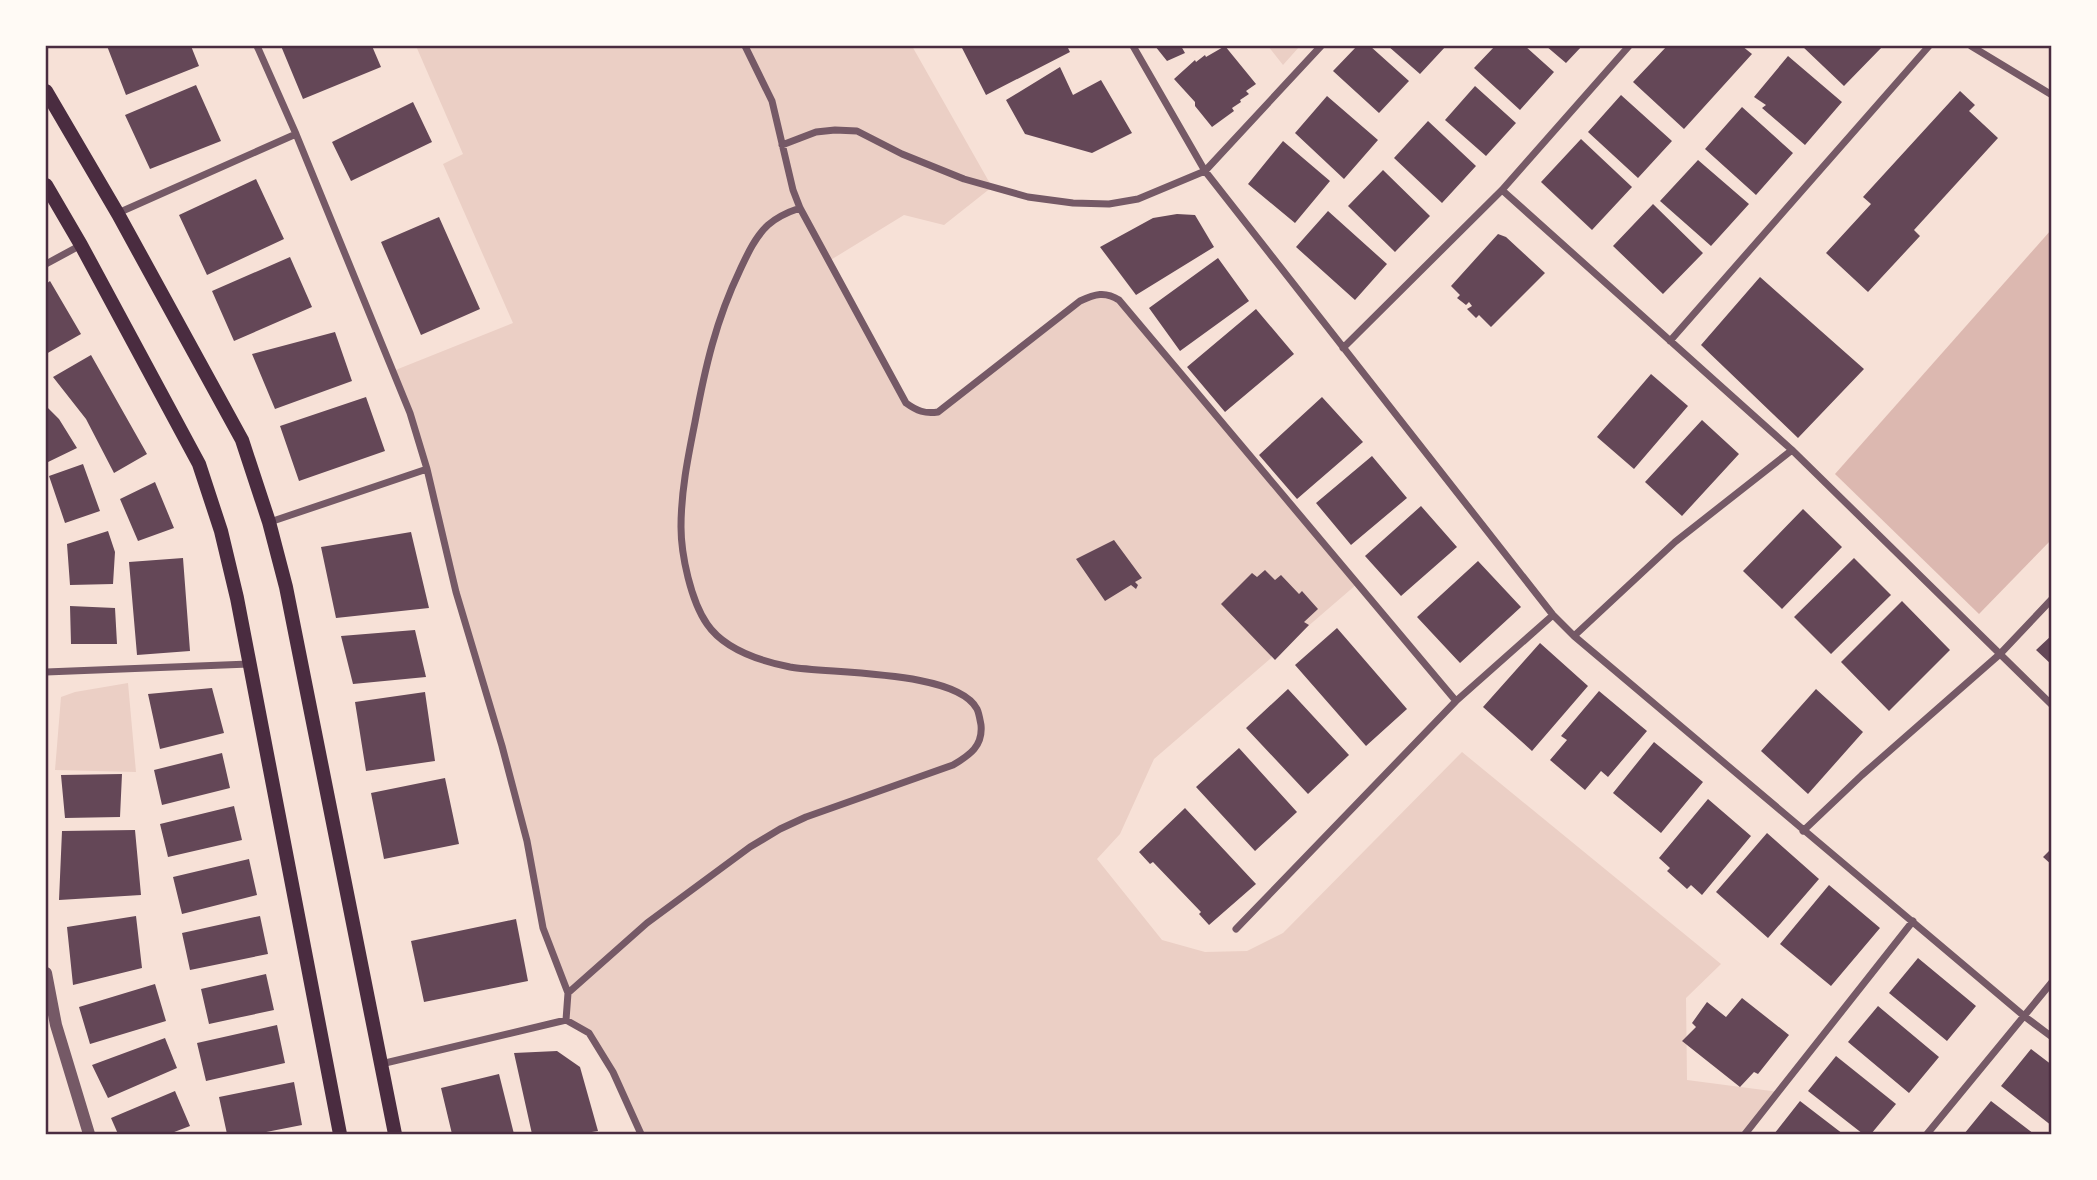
<svg xmlns="http://www.w3.org/2000/svg" width="2097" height="1180" font-family="Lato,sans-serif">
  <style>
    .green { fill: #ebcfc5 }
    .water { fill: #dcb8b0 }
    .building { fill: #644757 }
    .lines { fill: none; stroke-linecap: round; stroke-linejoin: round }
    .minor { stroke: #755966; stroke-width: 7 }
    .tertiary { stroke: #755966; stroke-width: 12 }
    .secondary { stroke: #4a2c40; stroke-width: 14 }
    .neatline { fill: none; stroke: #4a2c40; stroke-width: 2.5 }
  </style>
  <rect width="100%" height="100%" fill="#f7e1d7"/>
  <path class="green" d="M 416,46 L 912,46 L 992,187 L 944,225 L 904,215 L 829,261 L 906,403 L 915,409 L 938,412 L 1080,301 L 1110,294 L 1357,584 L 1154,759 L 1120,834 L 1097,859 L 1162,940 L 1205,952 L 1247,951 L 1283,933 L 1462,752 L 1721,964 L 1686,998 L 1687,1080 L 1779,1092 L 1745,1134 L 641,1134 L 613,1072 L 589,1033 L 566,1020 L 568,993 L 543,928 L 527,841 L 456,592 L 427,469 L 393,371 L 513,323 L 443,164 L 463,154 Z
    M 1268,46 L 1300,46 L 1283,65 Z
    M 128,683 L 136,772 L 55,770 L 61,697 L 75,692 Z"/>
  <path class="water" d="M 2051,230 L 2051,540 L 1979,614 L 1835,474 Z"/>
  <path class="building" d="M 107,46 L 191,46 L 199,66 L 126,95 Z
    M 281,46 L 372,46 L 381,67 L 303,99 Z
    M 961,46 L 1067,46 L 1070,52 L 986,95 Z
    M 1155,46 L 1181,46 L 1185,53 L 1167,61 Z
    M 1225,46 L 1256,84 L 1246,91 L 1249,94 L 1240,100 L 1241,102 L 1232,108 L 1234,111 L 1212,127 L 1195,106 L 1195,102 L 1174,79 L 1195,60 L 1196,62 L 1205,55 L 1206,57 Z
    M 1357,46 L 1370,46 L 1409,81 L 1379,113 L 1333,71 Z
    M 1388,46 L 1446,46 L 1420,74 Z
    M 1495,46 L 1525,46 L 1554,72 L 1520,110 L 1474,68 Z
    M 1546,46 L 1582,46 L 1566,63 Z
    M 1667,46 L 1742,46 L 1752,54 L 1684,129 L 1633,82 Z
    M 1802,46 L 1883,46 L 1844,86 Z
    M 1788,56 L 1842,102 L 1805,145 L 1762,108 L 1766,105 L 1754,97 Z
    M 1060,67 L 1073,95 L 1101,80 L 1132,133 L 1092,153 L 1025,134 L 1006,100 Z
    M 196,85 L 221,141 L 150,169 L 125,115 Z
    M 1475,86 L 1516,123 L 1486,156 L 1445,120 Z
    M 1960,91 L 1975,105 L 1969,111 L 1998,138 L 1914,230 L 1920,236 L 1868,292 L 1826,253 L 1871,204 L 1863,197 Z
    M 1621,95 L 1672,141 L 1638,178 L 1588,132 Z
    M 1327,96 L 1378,140 L 1344,179 L 1295,133 Z
    M 413,102 L 432,142 L 351,181 L 332,142 Z
    M 1742,107 L 1793,153 L 1756,195 L 1705,149 Z
    M 1428,121 L 1476,166 L 1442,203 L 1394,158 Z
    M 1581,139 L 1632,187 L 1592,230 L 1541,182 Z
    M 1283,141 L 1330,181 L 1295,223 L 1248,184 Z
    M 1698,160 L 1749,204 L 1711,246 L 1660,201 Z
    M 1383,170 L 1430,216 L 1395,252 L 1348,206 Z
    M 256,179 L 284,239 L 207,275 L 179,215 Z
    M 1653,204 L 1703,253 L 1663,294 L 1613,246 Z
    M 1328,211 L 1387,264 L 1355,300 L 1296,247 Z
    M 1177,214 L 1195,215 L 1214,247 L 1136,295 L 1100,247 L 1153,218 Z
    M 439,217 L 480,309 L 421,335 L 381,242 Z
    M 1498,234 L 1506,237 L 1545,273 L 1491,327 L 1479,315 L 1476,318 L 1467,309 L 1472,306 L 1469,302 L 1466,305 L 1457,298 L 1460,295 L 1451,286 Z
    M 290,257 L 312,307 L 234,341 L 212,291 Z
    M 1218,258 L 1249,301 L 1180,351 L 1149,308 Z
    M 1760,277 L 1864,369 L 1798,438 L 1701,345 Z
    M 50,281 L 81,334 L 46,354 L 46,284 Z
    M 1256,309 L 1294,354 L 1225,412 L 1187,367 Z
    M 335,332 L 352,381 L 275,409 L 252,354 Z
    M 91,355 L 147,454 L 114,473 L 86,419 L 53,377 Z
    M 1651,374 L 1688,406 L 1634,469 L 1597,437 Z
    M 366,397 L 385,451 L 299,481 L 280,426 Z
    M 1322,397 L 1363,442 L 1297,499 L 1259,455 Z
    M 46,406 L 59,419 L 77,448 L 46,463 Z
    M 1702,420 L 1739,454 L 1682,516 L 1645,482 Z
    M 1372,456 L 1407,498 L 1351,545 L 1316,503 Z
    M 83,464 L 100,511 L 65,523 L 49,476 Z
    M 155,482 L 174,528 L 138,541 L 120,499 Z
    M 1421,506 L 1457,547 L 1401,596 L 1365,556 Z
    M 1803,509 L 1842,547 L 1782,609 L 1743,571 Z
    M 108,531 L 115,552 L 113,584 L 70,585 L 67,544 Z
    M 411,532 L 429,608 L 336,618 L 321,547 Z
    M 1114,540 L 1142,578 L 1135,582 L 1138,585 L 1136,589 L 1131,585 L 1105,601 L 1076,559 Z
    M 183,558 L 190,651 L 137,655 L 129,562 Z
    M 1854,558 L 1891,595 L 1831,654 L 1794,617 Z
    M 1478,561 L 1521,607 L 1460,663 L 1417,617 Z
    M 1265,570 L 1275,580 L 1281,575 L 1299,594 L 1302,591 L 1318,609 L 1304,622 L 1309,625 L 1275,660 L 1221,604 L 1252,573 L 1257,577 Z
    M 1902,601 L 1950,650 L 1889,711 L 1841,662 Z
    M 70,606 L 115,608 L 117,644 L 71,644 Z
    M 1337,628 L 1407,709 L 1366,746 L 1295,665 Z
    M 415,630 L 426,677 L 353,684 L 341,636 Z
    M 2052,635 L 2052,665 L 2036,650 Z
    M 1540,643 L 1588,686 L 1532,751 L 1483,707 Z
    M 212,688 L 224,733 L 160,749 L 148,694 Z
    M 1288,689 L 1349,755 L 1308,794 L 1246,728 Z
    M 1816,689 L 1863,732 L 1808,794 L 1761,751 Z
    M 1599,691 L 1647,731 L 1608,777 L 1601,771 L 1585,790 L 1550,760 L 1567,740 L 1561,736 Z
    M 425,692 L 435,761 L 366,771 L 355,702 Z
    M 1654,742 L 1703,782 L 1661,833 L 1613,793 Z
    M 1239,748 L 1297,812 L 1255,851 L 1196,787 Z
    M 222,753 L 230,788 L 162,805 L 154,770 Z
    M 122,774 L 120,817 L 65,818 L 61,775 Z
    M 445,778 L 459,844 L 384,859 L 371,793 Z
    M 1708,799 L 1751,836 L 1702,895 L 1691,885 L 1687,889 L 1667,871 L 1670,868 L 1659,858 Z
    M 234,806 L 242,840 L 168,857 L 160,824 Z
    M 1185,808 L 1256,884 L 1209,925 L 1199,914 L 1201,912 L 1153,862 L 1150,864 L 1139,852 Z
    M 135,830 L 141,895 L 59,900 L 62,831 Z
    M 1767,833 L 1819,879 L 1768,938 L 1716,892 Z
    M 2052,848 L 2052,865 L 2043,857 Z
    M 249,859 L 257,895 L 182,914 L 173,877 Z
    M 1829,885 L 1880,928 L 1831,986 L 1780,944 Z
    M 136,916 L 142,968 L 73,985 L 67,927 Z
    M 260,916 L 268,954 L 190,970 L 182,933 Z
    M 516,919 L 528,981 L 424,1002 L 411,941 Z
    M 1918,958 L 1976,1006 L 1947,1041 L 1889,993 Z
    M 266,974 L 274,1010 L 209,1024 L 201,989 Z
    M 155,984 L 166,1021 L 90,1044 L 79,1007 Z
    M 1742,998 L 1789,1035 L 1758,1074 L 1754,1072 L 1740,1087 L 1682,1041 L 1696,1027 L 1692,1023 L 1707,1002 L 1726,1017 Z
    M 1878,1006 L 1939,1057 L 1909,1093 L 1848,1042 Z
    M 277,1025 L 285,1063 L 206,1081 L 197,1043 Z
    M 165,1038 L 177,1068 L 108,1098 L 92,1065 Z
    M 2031,1049 L 2052,1065 L 2052,1126 L 2001,1086 Z
    M 557,1051 L 580,1067 L 598,1131 L 579,1134 L 532,1134 L 514,1053 Z
    M 1836,1056 L 1896,1104 L 1871,1134 L 1863,1134 L 1808,1091 Z
    M 499,1074 L 514,1134 L 452,1134 L 441,1088 Z
    M 294,1082 L 302,1125 L 256,1134 L 227,1134 L 219,1097 Z
    M 175,1091 L 190,1126 L 169,1134 L 118,1134 L 111,1118 Z
    M 1800,1101 L 1843,1134 L 1774,1134 Z
    M 1991,1101 L 2034,1134 L 1964,1134 Z"/>
  <g class="lines">
    <path class="minor" d="M 257,46 L 296,134
      M 745,46 L 772,101 L 793,190 L 800,208 L 906,403 C 917,411 925,414 938,412 L 1080,301 C 1095,294 1105,291 1119,300 L 1456,701
      M 1133,46 L 1205,171 L 1553,615 L 1574,636 L 2024,1016 L 2052,1037
      M 1971,46 L 2052,95
      M 782,145 L 816,132 L 835,130 L 857,131 L 902,154 L 964,179 L 1028,197 L 1073,203 L 1109,204 L 1138,199 L 1205,171 L 1321,46
      M 1502,190 L 1792,450
      M 118,213 L 296,134 L 410,413 L 427,469 L 456,592 L 502,746 L 527,841 L 543,928 L 568,993
      M 46,264 L 81,245
      M 1670,341 L 1929,46
      M 1343,348 L 1502,190 L 1629,46
      M 270,522 L 427,469
      M 1574,636 L 1675,542 L 1792,450 L 2052,705
      M 46,672 L 249,664
      M 1803,831 L 1862,775 L 2000,654 L 2052,599
      M 1236,929 L 1456,701 L 1553,615
      M 566,1020 L 568,993 L 647,923 L 750,847 L 780,829 L 806,817 L 953,765 C 970,755 983,746 981,725 C 980,720 979,713 977,709 C 957,670 830,674 790,667 C 760,661 724,649 707,624 C 691,601 681,555 681,527 C 681,491 688,457 695,422 C 705,368 716,320 740,270 C 747,255 755,237 768,225 C 777,217 788,212 800,208
      M 381,1064 L 566,1020 L 589,1033 L 613,1072 L 641,1134
      M 1745,1134 L 1913,921
      M 1927,1134 L 2052,982"/>
    <path class="tertiary" d="M 46,973 L 56,1025 L 89,1134"/>
    <path class="secondary" d="M 46,91 L 118,214 L 242,440 L 269,522 L 286,587 L 395,1134
      M 46,185 L 81,245 L 199,464 L 221,531 L 237,598 L 340,1134"/>
  </g>
  <rect width="2097" height="1180" fill="none" stroke="#fffaf5" stroke-width="94"/>
  <rect x="47" y="47" width="2003" height="1086" class="neatline"/>
</svg>
